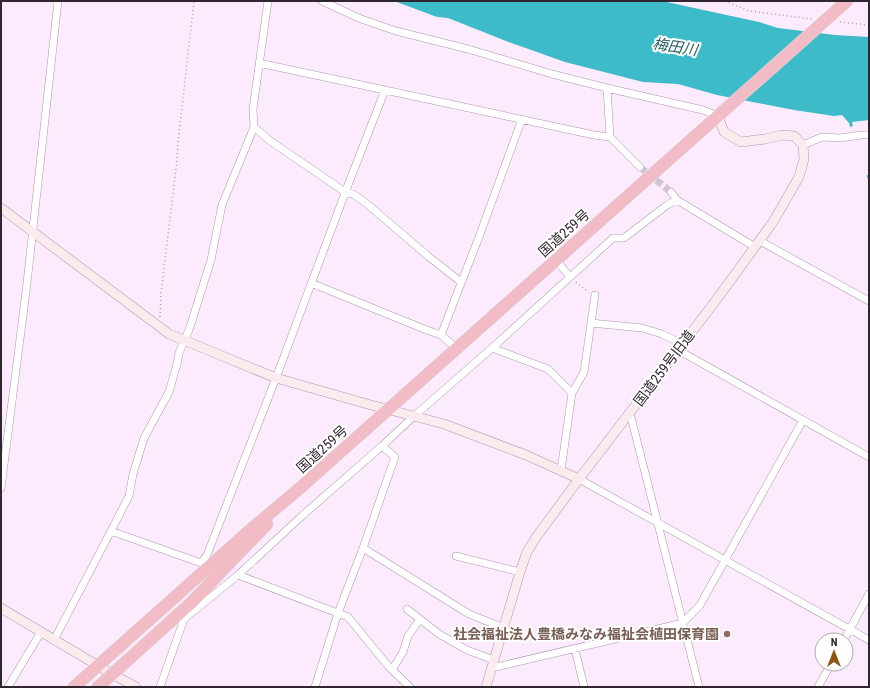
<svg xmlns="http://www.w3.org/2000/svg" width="870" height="688" font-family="'Roboto Condensed','Noto Sans JP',sans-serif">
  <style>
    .water { fill: #3ebbc9 }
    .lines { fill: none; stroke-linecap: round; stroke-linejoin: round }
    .stream { stroke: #3ebbc9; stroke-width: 2.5 }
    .street-tunnel { stroke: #d3c4d3; stroke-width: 7; stroke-dasharray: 7 3.5; stroke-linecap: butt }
    .street-casing { stroke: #ae95af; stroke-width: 8 }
    .secondary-casing { stroke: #ae95af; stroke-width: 10 }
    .highway-casing { stroke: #dad8da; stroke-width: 13 }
    .path { stroke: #ad9ead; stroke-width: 1.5; stroke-dasharray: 1 3; stroke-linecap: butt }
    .street { stroke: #fff; stroke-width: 7 }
    .secondary { stroke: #fbebee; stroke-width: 9 }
    .highway { stroke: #f1bcc6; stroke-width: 12 }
    .education-dot { fill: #8d6e63; stroke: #fefefe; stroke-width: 1.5 }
    .labels { text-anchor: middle; stroke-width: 4; stroke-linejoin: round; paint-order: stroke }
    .street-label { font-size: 14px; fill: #302630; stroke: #fefefe }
    .education-label { font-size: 14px; font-weight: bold; fill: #785e54; stroke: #fefefe; text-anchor: end }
    .water-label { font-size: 15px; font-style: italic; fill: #2b5e64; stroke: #fefefe }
  </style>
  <rect width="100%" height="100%" fill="#fcebfc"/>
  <path class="water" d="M 394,1 L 662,1 L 759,22 L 778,28 L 835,35 L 869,37 L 869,120 L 852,122 L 853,126 L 850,127 L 849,123 L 842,115 L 834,116 L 794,110 L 717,95 L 678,84 L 643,82 L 565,62 L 506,41 L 448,18 L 437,17 Z"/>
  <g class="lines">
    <path class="stream" d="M 868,176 L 869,178"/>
    <path class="street-tunnel" d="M 640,167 L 671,192"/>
    <g class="street-casing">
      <path id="street" d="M 322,1 L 361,19 L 396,31 L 468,49 L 552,74 L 607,88 L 703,110 L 718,116
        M 259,63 L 594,135 L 610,137 L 640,167
        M 607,88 L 610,137
        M 254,127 L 269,140 L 345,192 L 353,194 L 366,203 L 429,257 L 461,282
        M 803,145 L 822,137 L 840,138 L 861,135 L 869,135
        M 671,192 L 677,200 L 755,247
        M 760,241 L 869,301
        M 556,260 L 570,277
        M 311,283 L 424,329 L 441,335 L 457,349
        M 591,323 L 642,328 L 662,334 L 682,344
        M 441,335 L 479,237 L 522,119
        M 492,348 L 548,369 L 572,393 L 561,470
        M 678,350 L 869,457
        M 572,393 L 584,372 L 595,295
        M 630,413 L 699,687
        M 579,479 L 869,640
        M 1,488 L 26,292 L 58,1
        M 111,531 L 201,563 L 207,555 L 276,378 L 348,185 L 385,90
        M 363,548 L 469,614 L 504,628
        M 456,556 L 520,572
        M 238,575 L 348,617 L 389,667 L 410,687
        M 407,609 L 439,634 L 467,650 L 494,660
        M 54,640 L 111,531 L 129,496 L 133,474 L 144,438 L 169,392 L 177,364 L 179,353 L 189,330 L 211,260 L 222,205 L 254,127 L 253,109 L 268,1
        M 844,640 L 869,594
        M 575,649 L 584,687
        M 492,668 L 683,623 L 700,605 L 803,420
        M 392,670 L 403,652 L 408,636 L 420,619
        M 8,687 L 41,632
        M 160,687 L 184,619 L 238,575 L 303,515 L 382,446 L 413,417 L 492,348 L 613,238 L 624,238 L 667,205 L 677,200
        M 315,687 L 338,613 L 363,548 L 395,457 L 382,446
        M 818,687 L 831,664"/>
    </g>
    <g class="secondary-casing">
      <path id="secondary" d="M 1,208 L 169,334 L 215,353 L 276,378 L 371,405 L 444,424 L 526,455 L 579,479
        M 1,608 L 112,674 L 136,687
        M 486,687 L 520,572 L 527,552 L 537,536 L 579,479 L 717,299 L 773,222 L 799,177 L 804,159 L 803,145 L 794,136 L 782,135 L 765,139 L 741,142 L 724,132 L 718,116"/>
    </g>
    <g class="highway-casing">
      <path id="highway" d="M 74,687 L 249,531 L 300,488 L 847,1
        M 98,687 L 192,602 L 267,524"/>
    </g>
    <path class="path" d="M 725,1 L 749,11 L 812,19
      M 840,22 L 869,25
      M 576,282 L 582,287 L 589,292
      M 160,317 L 161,293 L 177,160 L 178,142 L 194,1"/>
    <use href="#street" class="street"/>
    <use href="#secondary" class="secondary"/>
    <use href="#highway" class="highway"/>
  </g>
  <circle class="education-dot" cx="727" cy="634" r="4"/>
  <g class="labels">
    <g class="street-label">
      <text transform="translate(564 233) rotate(-42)" y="5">国道259号</text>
      <text transform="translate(664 368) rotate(-53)" y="5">国道259号旧道</text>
      <text transform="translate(322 449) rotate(-42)" y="5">国道259号</text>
    </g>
    <g class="education-label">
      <text x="719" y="639">社会福祉法人豊橋みなみ福祉会植田保育園</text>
    </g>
    <g class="water-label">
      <text transform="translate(675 47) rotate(9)" y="5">梅田川</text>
    </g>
  </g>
  <rect width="870" height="688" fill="none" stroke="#302630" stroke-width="4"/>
  <g transform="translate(834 652)"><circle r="19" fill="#fefefe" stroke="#aca8ac"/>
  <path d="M0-3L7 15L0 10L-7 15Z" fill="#8e5310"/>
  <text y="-6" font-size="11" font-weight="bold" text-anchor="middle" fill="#302630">N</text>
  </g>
</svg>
